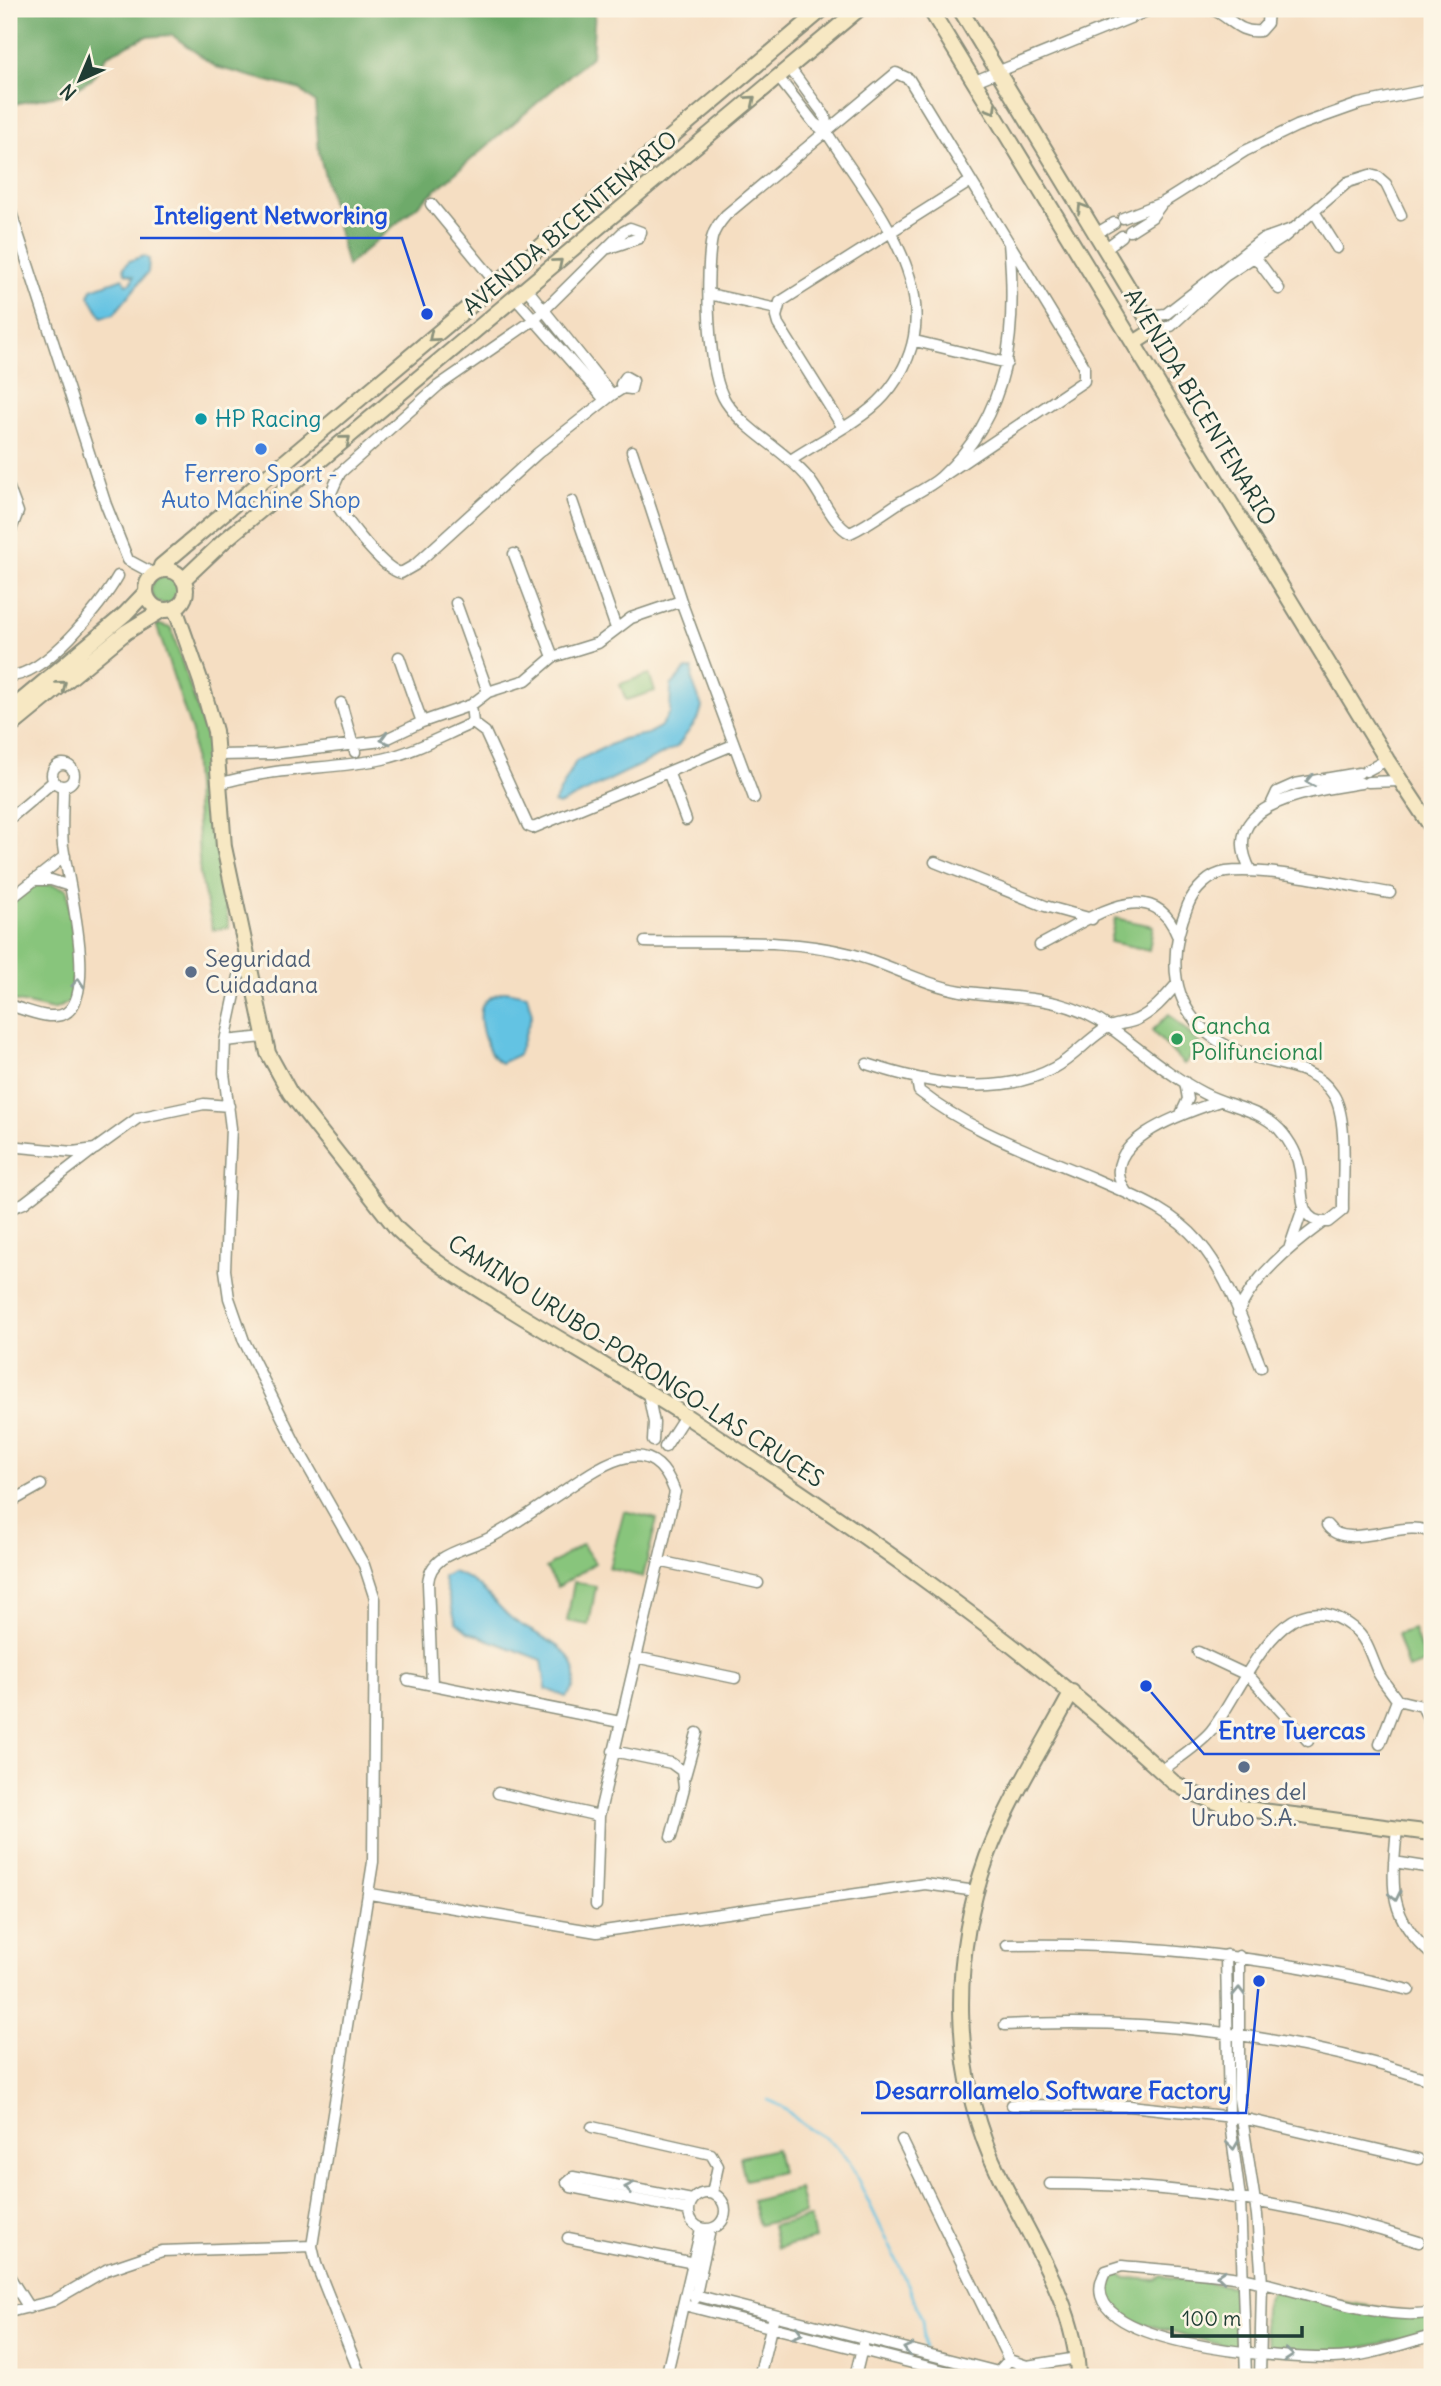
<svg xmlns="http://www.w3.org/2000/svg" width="1441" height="2386" font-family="Delius,sans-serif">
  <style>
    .green { fill: #88c57b; stroke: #548158; stroke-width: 2 }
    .forest { fill: #6eaa6b; stroke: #467450; stroke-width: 2 }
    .water { fill: #64c3e3; stroke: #42808c; stroke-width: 2 }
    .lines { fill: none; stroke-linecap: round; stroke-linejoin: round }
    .stream { stroke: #64c3e3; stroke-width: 2.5 }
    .street-casing { stroke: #8a8e7b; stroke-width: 13 }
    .secondary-casing { stroke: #8a8e7b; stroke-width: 18 }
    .street { stroke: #fff; stroke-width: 10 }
    .secondary { stroke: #f7e8c3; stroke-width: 14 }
    .oneway { stroke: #8b927c }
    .oneway2 { stroke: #8f9e9a }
    .culture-dot { fill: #0f9aa8; stroke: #fcf5e5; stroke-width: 2.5 }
    .shop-dot { fill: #3f7fe0; stroke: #fcf5e5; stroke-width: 2.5 }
    .service-dot { fill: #5c6f8a; stroke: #fcf5e5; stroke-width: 2.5 }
    .leisure-dot { fill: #2e9e5b; stroke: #fcf5e5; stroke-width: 2.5 }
    .labels { text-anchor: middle; stroke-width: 6; stroke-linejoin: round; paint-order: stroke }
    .street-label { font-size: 23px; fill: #1f3d34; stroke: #fcf5e5 }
    .culture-label { font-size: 23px; fill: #0d838f; stroke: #fcf5e5; text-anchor: start }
    .shop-label { font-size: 23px; fill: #366cbe; stroke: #fcf5e5 }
    .service-label { font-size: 23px; fill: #4e5e75; stroke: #fcf5e5; text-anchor: start }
    .leisure-label { font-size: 23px; fill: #27864d; stroke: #fcf5e5; text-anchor: start }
    .leader { fill: none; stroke: #1d4ed8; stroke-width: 2.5 }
    .callout-dot { fill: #1d4ed8; stroke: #fcf5e5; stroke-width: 2.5 }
    .callout-label { font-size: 24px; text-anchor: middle; font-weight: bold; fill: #1d4ed8; stroke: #fcf5e5; stroke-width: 6; stroke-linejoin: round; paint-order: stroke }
  </style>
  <rect width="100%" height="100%" fill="#fcf5e5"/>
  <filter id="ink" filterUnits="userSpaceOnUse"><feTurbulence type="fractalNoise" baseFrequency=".0143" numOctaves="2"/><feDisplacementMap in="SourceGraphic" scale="14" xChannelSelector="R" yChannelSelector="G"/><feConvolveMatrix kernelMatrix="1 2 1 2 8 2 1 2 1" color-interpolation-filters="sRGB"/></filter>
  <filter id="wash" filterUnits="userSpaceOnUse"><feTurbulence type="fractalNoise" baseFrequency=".00686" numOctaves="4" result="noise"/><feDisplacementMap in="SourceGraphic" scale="28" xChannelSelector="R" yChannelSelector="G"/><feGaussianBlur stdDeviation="1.57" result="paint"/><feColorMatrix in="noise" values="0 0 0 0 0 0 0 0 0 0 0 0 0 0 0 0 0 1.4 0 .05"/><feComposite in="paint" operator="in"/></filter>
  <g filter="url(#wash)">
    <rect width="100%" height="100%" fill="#f5dec2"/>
    <path class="green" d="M151 590a14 14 0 1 1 28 0a14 14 0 1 1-28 0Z
      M 156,624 L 171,628 L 209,745 L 212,779 L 209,791 L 229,927 L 213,930 L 200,875 L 192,733 Z
      M 649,674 L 655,691 L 626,700 L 620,684 Z
      M 46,883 L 67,889 L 76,957 L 70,1002 L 53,1010 L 9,1000 L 9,906 L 36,884 Z
      M 1115,918 L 1153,926 L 1149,950 L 1110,942 Z
      M 1169,1014 L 1202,1046 L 1184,1064 L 1152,1031 Z
      M 624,1511 L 657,1519 L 643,1577 L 609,1568 Z
      M 582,1544 L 595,1563 L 558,1587 L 546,1568 Z
      M 574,1582 L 596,1586 L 589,1625 L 567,1621 Z
      M 1414,1629 L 1425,1663 L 1408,1669 L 1397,1634 Z
      M 776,2149 L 781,2172 L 745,2180 L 740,2157 Z
      M 799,2189 L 805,2214 L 759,2225 L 752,2201 Z
      M 810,2217 L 815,2239 L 777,2248 L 772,2226 Z
      M 1118,2272 L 1127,2278 L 1156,2280 L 1161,2276 L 1236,2287 L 1239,2291 L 1240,2341 L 1235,2346 L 1221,2345 L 1123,2318 L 1104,2296 L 1107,2278 Z
      M 1272,2291 L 1432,2316 L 1432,2332 L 1348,2351 L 1271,2349 C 1263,2334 1259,2304 1272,2291 Z"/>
    <path class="forest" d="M 9,9 L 595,9 L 592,56 L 347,266 L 319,152 L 315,103 L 301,90 L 216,67 L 172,35 L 145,37 L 107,55 L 92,79 L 68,93 L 9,105 Z"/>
    <path class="water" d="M 144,256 L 149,259 L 148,272 L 114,314 L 102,317 L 89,296 L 92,289 L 123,278 L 126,284 L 131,283 L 134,276 L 125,273 L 124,267 L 129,261 Z
      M 686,669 L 693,669 L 692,680 L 702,707 L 699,717 L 677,747 L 559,805 L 554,803 L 576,761 L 622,739 L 647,734 L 660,727 L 670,713 L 671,686 Z
      M 506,991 L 527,995 L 532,1014 L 518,1055 L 501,1063 C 487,1057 477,1021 482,1006 C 486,997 497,994 506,991 Z
      M 452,1572 C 479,1579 491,1600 511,1618 C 531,1635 577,1645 575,1678 C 574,1686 573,1691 566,1697 L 546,1689 L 542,1660 L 468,1632 L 456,1622 L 443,1577 Z"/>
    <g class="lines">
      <path class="stream" d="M 768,2100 C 787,2107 790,2115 805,2126 C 824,2138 834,2141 849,2161 L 908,2284 L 922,2320 L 925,2348"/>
    </g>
  </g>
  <g filter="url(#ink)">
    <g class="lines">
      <g class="street-casing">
        <path id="street" d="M 1211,9 C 1230,16 1238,34 1260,31 L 1267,23 L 1268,9
          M 789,67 L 825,116 L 827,133
          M 778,77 L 814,123 L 827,133 C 878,212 962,306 884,396 C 862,421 819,441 791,460
          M 975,81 L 1152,9
          M 431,204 L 496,283
          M 9,206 L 106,505 L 128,560 L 154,574
          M 1315,213 L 1337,248
          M 1123,218 L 1164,202 L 1245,151 L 1297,126 L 1359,104 L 1432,89
          M 1130,231 L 1152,217 L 1163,202
          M 1097,233 L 1114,223
          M 609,248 L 639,238 L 641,232 L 630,228 L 623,232 L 535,319 L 438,386 L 340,473 L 331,493 C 338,511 382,569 401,573 L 415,565 L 538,453 L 612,395 L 623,388 L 631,389 L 633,381 L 626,377 L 621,384 L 623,388
          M 1106,248 L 1122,236
          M 1256,258 L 1279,289
          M 527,289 L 612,395
          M 709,294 L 777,309
          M 516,299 L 605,400
          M 1146,316 L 1166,314 L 1261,240 L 1292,229
          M 1154,330 L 1171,326 L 1225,276 L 1284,237 L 1348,182 L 1370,175 L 1378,177 L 1386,184 L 1401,215
          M 915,341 L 1007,363
          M 842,426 L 778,324 L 776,317 L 780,302 L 971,181
          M 632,451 L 681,601 L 754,798
          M 940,478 L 1084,381 L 1084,366 L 909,79 L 896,73 L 726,215 C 720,222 714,229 712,238 C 705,271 707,374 726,402 C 747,433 784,449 808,478 C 820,492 834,526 850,533 C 868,525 883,513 900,502 C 914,494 930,487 941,477 C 1011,414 1017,330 1009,243
          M 9,488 L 18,512 L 9,535
          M 572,501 L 616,628
          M 514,554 L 553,657
          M 456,603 L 488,692
          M 399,657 L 422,722
          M 9,676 C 45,676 101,606 118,576
          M 341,703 L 355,752
          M 471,705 L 473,723 L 485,732 L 528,826 L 533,828 L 733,745
          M 218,755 L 272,754 L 382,741 L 422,722 L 471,705 L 488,692 L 526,680 L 553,657 L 598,643 L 631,618 L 681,601
          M52 775a11 11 0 1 1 22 0a11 11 0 1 1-22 0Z
          M 1366,771 L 1387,760
          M 669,774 L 686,820
          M 1368,782 L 1400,781
          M 219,784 C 272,767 329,770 383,759 C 414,752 444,735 473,723
          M 1271,805 L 1277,792 L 1295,784 L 1359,773
          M 9,819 L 54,781
          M 935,862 L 1045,906 L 1092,919
          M 1251,871 C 1214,802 1313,791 1361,783
          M 34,880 L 51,880 L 70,886
          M 9,900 L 65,856
          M 645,942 C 711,944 788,937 851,954 C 889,964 922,984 961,991 C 1018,1000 1062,993 1112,1029 C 1142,1051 1170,1076 1203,1093 C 1227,1106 1259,1109 1279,1129 C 1290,1141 1298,1154 1300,1171 C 1303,1192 1297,1224 1328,1222 L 1343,1210 C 1342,1180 1349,1118 1333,1094 C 1314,1065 1278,1066 1248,1055 C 1176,1030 1161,971 1188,905 C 1194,890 1210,874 1226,872 C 1267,866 1347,886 1390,893
          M 1040,945 C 1081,925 1151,868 1177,935
          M 248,963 L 239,976 L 225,1041 L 224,1073 L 231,1128 L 225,1270 L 229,1298 L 244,1341 L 298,1449 L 364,1565 L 375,1599 L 373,1862 L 312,2246 L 316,2264 L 361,2377
          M 9,1005 C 24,1009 51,1022 66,1013 C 98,993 67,878 63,846 C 61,826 63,806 63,786
          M 225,1041 L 264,1037
          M 867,1064 C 925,1083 997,1099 1054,1068 C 1073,1058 1087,1040 1105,1029 C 1114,1024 1126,1024 1136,1020 C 1153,1012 1164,999 1176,985
          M 917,1080 L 919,1091 C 971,1132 1034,1153 1095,1179 C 1133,1196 1172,1210 1199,1242 C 1229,1277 1244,1325 1261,1367
          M 1181,1114 L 1188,1099 L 1185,1082
          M 9,1146 L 73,1152 L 95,1149 L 138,1118 L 204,1104 L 229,1106
          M 1126,1192 C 1092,1142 1187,1112 1220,1101
          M 9,1209 L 24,1203 L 94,1149
          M 1290,1246 L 1303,1208
          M 1238,1313 C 1253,1277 1291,1246 1322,1223
          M 648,1393 L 654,1423 L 653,1441
          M 665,1447 L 685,1416
          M 9,1503 L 41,1485
          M 1327,1525 C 1346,1554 1410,1515 1432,1534
          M 659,1561 L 758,1583
          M 1198,1652 L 1249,1676 L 1308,1741
          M 635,1657 L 735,1678
          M 408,1680 L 620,1722
          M 432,1685 L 428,1583 C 430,1551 470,1550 493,1536 C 517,1523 539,1507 562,1492 C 599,1467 651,1426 675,1492 L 599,1816 L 596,1905
          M 1422,1706 L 1432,1726
          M 1380,1744 L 1397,1700
          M 613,1751 L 671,1763 L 682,1771 L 684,1788 L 671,1837
          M 1161,1771 C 1177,1759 1198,1746 1211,1731 C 1244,1691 1282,1572 1353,1628 C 1368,1639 1371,1658 1379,1674 C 1384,1683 1391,1691 1397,1700 L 1422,1706 L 1432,1702
          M 685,1776 L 697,1733
          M 498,1793 L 599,1816
          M 1397,1828 C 1392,1885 1386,1915 1432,1955
          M 1394,1862 L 1432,1868
          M 370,1894 L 597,1932 L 925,1884 L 976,1891
          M 1007,1945 C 1144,1942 1276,1957 1409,1990
          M 1226,1955 L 1229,2116 L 1240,2198 L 1246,2377
          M 1239,1956 L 1239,2098 L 1257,2215 L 1262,2283 L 1260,2377
          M 1005,2025 C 1144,2017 1291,2034 1424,2078
          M 1012,2105 L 1130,2106 L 1242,2118 L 1418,2159
          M 592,2127 L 711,2154 L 718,2166 L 712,2193
          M 902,2140 L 1009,2360
          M 1050,2184 C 1176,2184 1300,2203 1419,2242
          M689 2211a18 18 0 1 1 36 0a18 18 0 1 1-36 0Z
          M 689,2210 L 571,2187 L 567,2182 L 573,2177 L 692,2200
          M 568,2238 L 694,2263
          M 9,2276 L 29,2308
          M 687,2293 L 998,2372
          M 695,2299 L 710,2230
          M 684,2305 L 968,2377
          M 9,2312 L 53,2301 L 106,2270 L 162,2251 L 312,2246
          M 1432,2312 C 1382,2323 1298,2289 1246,2279 C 1206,2272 1163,2270 1122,2266 L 1106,2271 C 1061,2346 1293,2359 1333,2358 C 1367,2357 1400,2344 1432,2336
          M 1027,2366 L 1077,2358
          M 666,2377 L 701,2229
          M 759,2377 L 773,2320
          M 855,2377 L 863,2344
          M 999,2377 L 998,2372 L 1009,2360 L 1027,2366 L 1031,2377"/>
      </g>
      <g class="secondary-casing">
        <path id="secondary" d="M 930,9 L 1387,760 L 1432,828
          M 960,9 L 1154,330 L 1134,343
          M146 590a20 20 0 1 1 40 0a20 20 0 1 1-40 0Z
          M 160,571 L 161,566 L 823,9
          M 183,580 L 224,541 L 859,9
          M 175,608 L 201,682 L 215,731 L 224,847 L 268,1053 L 290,1093 L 397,1229 C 429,1260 467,1282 505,1306 C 565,1343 627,1378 686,1416 C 855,1527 1024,1644 1173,1782 C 1216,1810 1254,1809 1303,1816 C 1346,1822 1389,1828 1432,1833
          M 9,711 L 125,614 L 146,592
          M 9,728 L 126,632 L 162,610
          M 1072,1692 C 1045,1743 1007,1803 987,1857 C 950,1959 951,2078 1000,2177 C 1030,2238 1077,2307 1078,2377"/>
      </g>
      <use href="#street" class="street"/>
      <use href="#secondary" class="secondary"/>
    </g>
    <defs><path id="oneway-chevron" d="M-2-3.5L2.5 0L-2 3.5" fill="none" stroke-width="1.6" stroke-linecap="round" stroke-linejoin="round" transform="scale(1.75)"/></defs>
    <g class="oneway">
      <use href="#oneway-chevron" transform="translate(751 100) rotate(-40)"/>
      <use href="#oneway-chevron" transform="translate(992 109) rotate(59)"/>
      <use href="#oneway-chevron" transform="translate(1082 208) rotate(-122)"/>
      <use href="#oneway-chevron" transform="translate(558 263) rotate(-40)"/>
      <use href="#oneway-chevron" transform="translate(433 337) rotate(140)"/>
      <use href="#oneway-chevron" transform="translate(346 440) rotate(-39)"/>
      <use href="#oneway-chevron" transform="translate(62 685) rotate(-39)"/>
    </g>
    <g class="oneway2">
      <use href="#oneway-chevron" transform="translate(385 739) rotate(164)"/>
      <use href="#oneway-chevron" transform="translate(1310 781) rotate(170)"/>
      <use href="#oneway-chevron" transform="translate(78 983) rotate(-86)"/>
      <use href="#oneway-chevron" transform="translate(1395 1896) rotate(78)"/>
      <use href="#oneway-chevron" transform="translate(1239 1992) rotate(-89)"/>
      <use href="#oneway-chevron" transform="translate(1233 2145) rotate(82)"/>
      <use href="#oneway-chevron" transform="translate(629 2188) rotate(-169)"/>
      <use href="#oneway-chevron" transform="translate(1221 2276) rotate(-174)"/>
      <use href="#oneway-chevron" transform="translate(798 2333) rotate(15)"/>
      <use href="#oneway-chevron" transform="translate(908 2349) rotate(-166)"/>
      <use href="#oneway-chevron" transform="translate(1289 2355) rotate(4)"/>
    </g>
  </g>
  <circle class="culture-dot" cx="201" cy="419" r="7"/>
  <circle class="shop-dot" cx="261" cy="449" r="7"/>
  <g class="service-dot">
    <circle cx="191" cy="972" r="7"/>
    <circle cx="1244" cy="1767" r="7"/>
  </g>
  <circle class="leisure-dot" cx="1177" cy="1039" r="7"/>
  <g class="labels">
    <g class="street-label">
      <text transform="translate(570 223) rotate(-40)" y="8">AVENIDA BICENTENARIO</text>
      <text transform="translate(1200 407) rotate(59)" y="8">AVENIDA BICENTENARIO</text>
      <text transform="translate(636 1361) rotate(33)" y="8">CAMINO URUBO-PORONGO-LAS CRUCES</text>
    </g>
    <g class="culture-label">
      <text x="215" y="427">HP Racing</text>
    </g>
    <g class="shop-label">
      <text x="261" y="482">Ferrero Sport -<tspan x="261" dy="26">Auto Machine Shop</tspan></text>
    </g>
    <g class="service-label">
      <text x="205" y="967">Seguridad<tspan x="205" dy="26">Cuidadana</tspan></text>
      <text x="1244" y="1800" text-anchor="middle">Jardines del<tspan x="1244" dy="26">Urubo S.A.</tspan></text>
    </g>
    <g class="leisure-label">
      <text x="1191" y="1034">Cancha<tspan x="1191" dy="26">Polifuncional</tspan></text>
    </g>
  </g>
  <path class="leader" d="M427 314L402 238H140M1146 1686L1204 1754H1380M1259 1981L1246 2113H861"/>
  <g class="callout-dot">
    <circle cx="427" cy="314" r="7"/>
    <circle cx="1146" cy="1686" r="7"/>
    <circle cx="1259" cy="1981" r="7"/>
  </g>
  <g class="callout-label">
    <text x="271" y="224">Inteligent Networking</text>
    <text x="1292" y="1739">Entre Tuercas</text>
    <text x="1053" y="2099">Desarrollamelo Software Factory</text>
  </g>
  <rect width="1441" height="2386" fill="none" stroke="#fcf5e5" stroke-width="35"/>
  <g transform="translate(80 80) rotate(224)" stroke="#fcf5e5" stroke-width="5" paint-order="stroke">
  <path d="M0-5L12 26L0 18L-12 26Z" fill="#1f3d34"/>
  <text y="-10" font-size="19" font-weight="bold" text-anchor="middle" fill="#1f3d34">N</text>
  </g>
  <path d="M1172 2326v10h130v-10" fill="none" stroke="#1f3d34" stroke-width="3.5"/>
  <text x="1182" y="2326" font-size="21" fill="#1f3d34" stroke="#fcf5e5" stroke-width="5" paint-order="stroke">100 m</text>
</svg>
